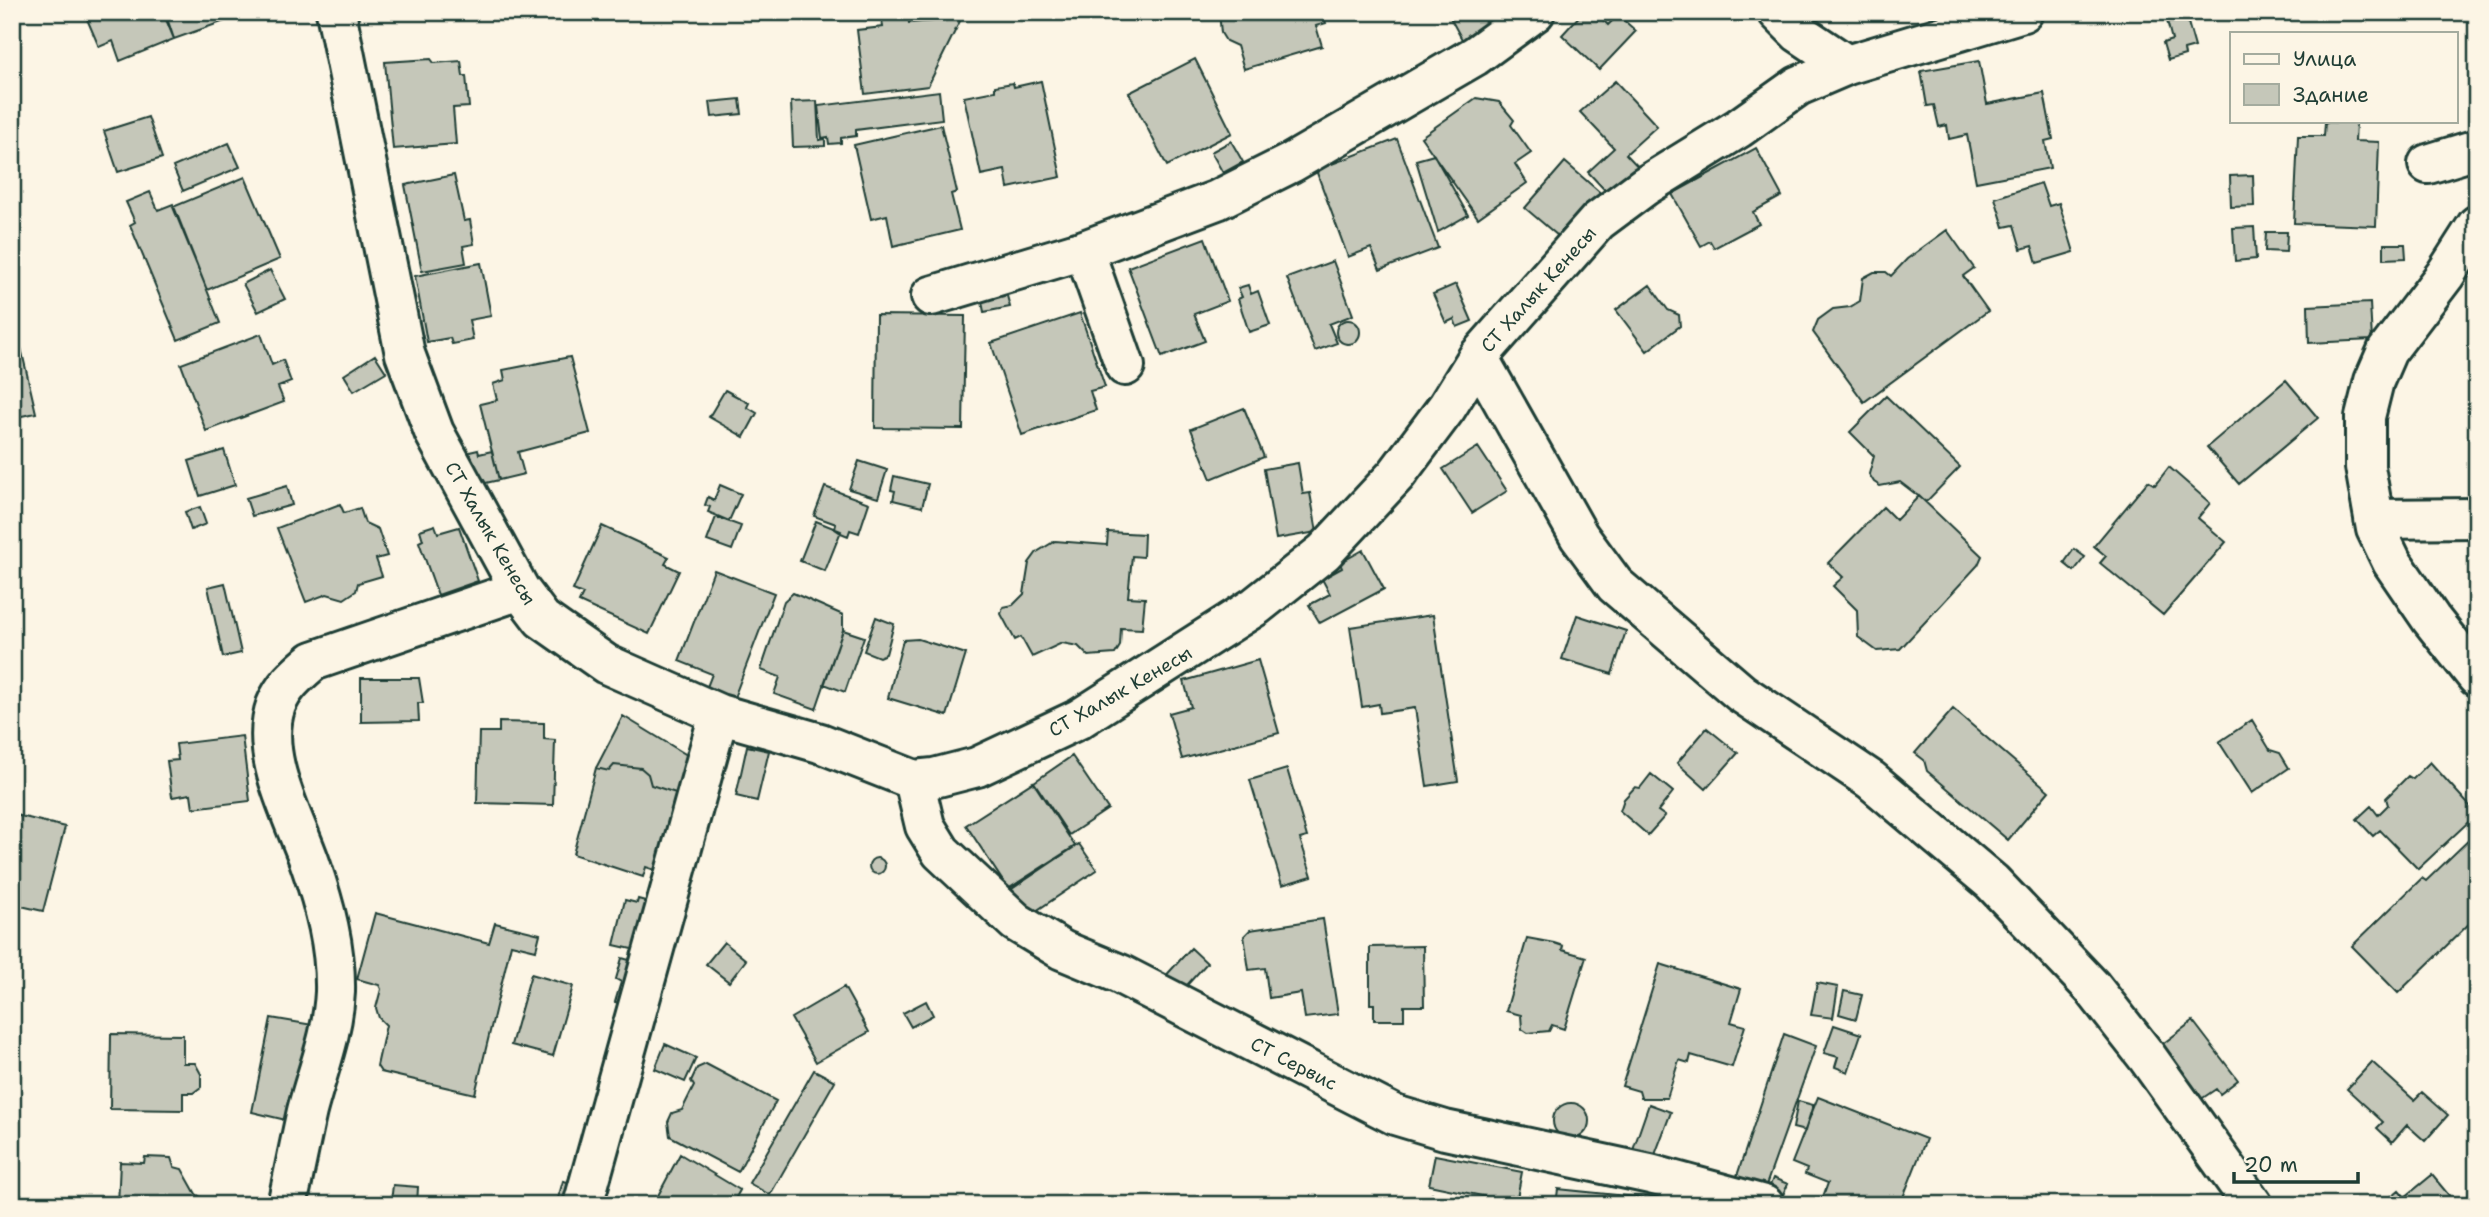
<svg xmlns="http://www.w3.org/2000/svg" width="2489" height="1217" font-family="'Shantell Sans',sans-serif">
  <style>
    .building { fill: #c5c7b9; stroke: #1f3d34; stroke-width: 2 }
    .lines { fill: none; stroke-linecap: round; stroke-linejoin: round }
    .minor-casing { stroke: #1f3d34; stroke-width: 44 }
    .minor { stroke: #fcf5e5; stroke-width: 38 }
    .labels { text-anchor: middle; stroke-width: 5; stroke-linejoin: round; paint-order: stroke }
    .street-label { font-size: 19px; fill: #1f3d34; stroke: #fcf5e5 }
  </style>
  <rect width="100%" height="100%" fill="#fcf5e5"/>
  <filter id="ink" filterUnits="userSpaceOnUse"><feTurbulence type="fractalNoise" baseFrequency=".0143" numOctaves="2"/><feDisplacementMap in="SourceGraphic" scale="14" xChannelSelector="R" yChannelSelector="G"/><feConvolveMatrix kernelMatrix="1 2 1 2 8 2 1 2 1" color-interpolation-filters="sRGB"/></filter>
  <g filter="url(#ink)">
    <path class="building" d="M 84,12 L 163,12 L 174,39 L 120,61 L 113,41 L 99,47 Z
      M 165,12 L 250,12 L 174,39 Z
      M 881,12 L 908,12 L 909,23 L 961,19 L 928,86 L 865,94 L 857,30 L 883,27 Z
      M 1219,12 L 1323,12 L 1326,23 L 1316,26 L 1322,46 L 1244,69 L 1237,46 L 1226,41 L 1221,33 Z
      M 1447,12 L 1524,12 L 1465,45 Z
      M 1583,12 L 1595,12 L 1608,25 L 1618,15 L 1636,31 L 1599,70 L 1562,35 Z
      M 2185,12 L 2195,47 L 2184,50 L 2185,55 L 2168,60 L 2163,43 L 2172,40 L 2166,17 Z
      M 431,59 L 434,63 L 461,61 L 463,76 L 466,76 L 469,107 L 453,108 L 456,144 L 393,149 L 385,62 Z
      M 1195,59 L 1232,133 L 1167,166 L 1129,93 Z
      M 1979,61 L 1987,104 L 2044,93 L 2053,139 L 2045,141 L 2050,168 L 1976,182 L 1967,135 L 1949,139 L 1947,125 L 1939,127 L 1934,105 L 1927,106 L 1921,71 Z
      M 1041,81 L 1061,177 L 1008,188 L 1005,170 L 981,175 L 964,97 L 995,91 L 995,86 L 1013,83 L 1014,87 Z
      M 1615,81 L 1657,126 L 1626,154 L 1645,174 L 1615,201 L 1588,172 L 1614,148 L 1580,112 Z
      M 939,91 L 942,119 L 856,130 L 856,136 L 841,138 L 841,143 L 829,144 L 828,137 L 822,138 L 818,106 Z
      M 1476,98 L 1499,102 L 1514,120 L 1511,125 L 1531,153 L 1515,164 L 1527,183 L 1478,218 L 1421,137 Z
      M 740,99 L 742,114 L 712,117 L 710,102 Z
      M 817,101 L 819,140 L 825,139 L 825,146 L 793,147 L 791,102 Z
      M 148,117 L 162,158 L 118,172 L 104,131 Z
      M 2325,122 L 2356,123 L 2355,141 L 2379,142 L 2376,226 L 2294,223 L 2298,136 L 2324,136 Z
      M 941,125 L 957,192 L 951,194 L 960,230 L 893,246 L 887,215 L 871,219 L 854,145 Z
      M 1397,139 L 1438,248 L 1380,270 L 1371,248 L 1348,257 L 1316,170 Z
      M 1231,141 L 1243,162 L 1223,173 L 1211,152 Z
      M 229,143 L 240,167 L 183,191 L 173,167 Z
      M 1756,148 L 1782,196 L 1753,212 L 1759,224 L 1714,248 L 1710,241 L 1701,246 L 1672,194 Z
      M 1434,155 L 1468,215 L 1438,232 L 1416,160 Z
      M 1565,162 L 1603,195 L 1564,241 L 1525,208 Z
      M 454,175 L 464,221 L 470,220 L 474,244 L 463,246 L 466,263 L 422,271 L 405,185 Z
      M 2253,175 L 2254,206 L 2231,207 L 2230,176 Z
      M 245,177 L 280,259 L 207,290 L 173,207 Z
      M 2041,183 L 2049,206 L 2059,203 L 2074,252 L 2037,263 L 2032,246 L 2021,249 L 2014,225 L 2004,227 L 1995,198 Z
      M 150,192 L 158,210 L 173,204 L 220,323 L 178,340 L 130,225 L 135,222 L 126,202 Z
      M 2254,227 L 2256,259 L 2235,261 L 2233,228 Z
      M 1947,230 L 1974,268 L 1963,276 L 1988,311 L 1864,402 L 1813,332 L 1818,320 L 1833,309 L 1850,307 L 1860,301 L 1863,278 L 1874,272 L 1886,272 L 1891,276 L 1907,259 Z
      M 2266,232 L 2287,232 L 2286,252 L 2265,251 Z
      M 1205,238 L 1228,301 L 1194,314 L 1205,341 L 1162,357 L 1128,267 Z
      M 2384,244 L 2405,244 L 2406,258 L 2384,259 Z
      M 1333,261 L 1353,315 L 1329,324 L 1337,343 L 1315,351 L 1287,278 Z
      M 481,263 L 491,316 L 469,320 L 473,340 L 452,344 L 450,338 L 427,342 L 415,276 Z
      M 270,270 L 285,299 L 258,312 L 243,284 Z
      M 1456,284 L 1472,321 L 1457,327 L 1454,319 L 1446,323 L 1433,294 Z
      M 1248,285 L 1251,294 L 1258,291 L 1270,325 L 1249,332 L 1238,299 L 1242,297 L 1238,288 Z
      M 1650,285 L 1668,310 L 1679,315 L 1680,326 L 1647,351 L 1616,310 Z
      M 1006,292 L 1010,307 L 984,312 L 981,297 Z
      M 2370,303 L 2372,340 L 2309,343 L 2308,306 Z
      M 1080,313 L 1105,387 L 1090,391 L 1096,410 L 1022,435 L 991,343 Z
      M 876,315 L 965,316 L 963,429 L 875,428 Z
      M1336 332a12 12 0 1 1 24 0a12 12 0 1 1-24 0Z
      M 261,334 L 272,365 L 283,360 L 291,382 L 278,387 L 284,402 L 206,431 L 181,364 Z
      M 12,335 L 18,335 L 36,413 L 12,418 Z
      M 375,355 L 386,372 L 354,391 L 344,375 Z
      M 570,357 L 590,433 L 518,452 L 524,474 L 499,480 L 480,404 L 497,400 L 493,384 L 505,380 L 503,370 Z
      M 2286,380 L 2318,418 L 2239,484 L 2207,447 Z
      M 725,390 L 749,403 L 747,407 L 757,413 L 744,437 L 709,417 Z
      M 1886,396 L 1960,467 L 1926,502 L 1900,482 L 1880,486 L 1874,482 L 1869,474 L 1874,456 L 1850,432 Z
      M 1244,408 L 1264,457 L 1211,479 L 1191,429 Z
      M 1478,447 L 1507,491 L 1472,513 L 1443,469 Z
      M 224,450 L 235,485 L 200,496 L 189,461 Z
      M 478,450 L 479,454 L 492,451 L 499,480 L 468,487 L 461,454 Z
      M 859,461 L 887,470 L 878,498 L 849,489 Z
      M 1298,463 L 1303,494 L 1310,493 L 1317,532 L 1276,539 L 1264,469 Z
      M 2169,467 L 2210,503 L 2198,518 L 2226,542 L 2163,615 L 2100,563 L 2106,556 L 2094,546 L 2148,481 L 2155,485 Z
      M 894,476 L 928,484 L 922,507 L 893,500 L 895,491 L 891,490 Z
      M 720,485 L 741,494 L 729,521 L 708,512 L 710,507 L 705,505 L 708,497 L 714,500 Z
      M 287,486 L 292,505 L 252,516 L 246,498 Z
      M 825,487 L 869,503 L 859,533 L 850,530 L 848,536 L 841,533 L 835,529 L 836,524 L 814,516 Z
      M 1919,496 L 1982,556 L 1978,565 L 1900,649 L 1877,651 L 1858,637 L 1857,610 L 1833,586 L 1843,577 L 1828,563 L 1883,507 L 1896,520 Z
      M 340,504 L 344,513 L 360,508 L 365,523 L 378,529 L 387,556 L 376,559 L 382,576 L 358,583 L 356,591 L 344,599 L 327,594 L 306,602 L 277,528 Z
      M 200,507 L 206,524 L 191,530 L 185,512 Z
      M 716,517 L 741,526 L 732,550 L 707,541 Z
      M 816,521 L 841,531 L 825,571 L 800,561 Z
      M 435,525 L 438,533 L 459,527 L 478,581 L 438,595 L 419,542 L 423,540 L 420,530 Z
      M 602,526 L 669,557 L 665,564 L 679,571 L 649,634 L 579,602 L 583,594 L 573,590 Z
      M 1108,532 L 1144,534 L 1143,557 L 1132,556 L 1128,597 L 1145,598 L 1142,629 L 1121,628 L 1120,646 L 1115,654 L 1088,656 L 1078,646 L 1062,643 L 1032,657 L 1021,637 L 1015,640 L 1001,614 L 1003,607 L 1013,605 L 1024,594 L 1029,563 L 1037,552 L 1055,541 L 1107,545 Z
      M 2074,549 L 2085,557 L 2074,571 L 2064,563 Z
      M 1363,550 L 1384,589 L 1320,623 L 1309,605 L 1330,594 L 1322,579 L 1342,568 L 1340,563 Z
      M 714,570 L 774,593 L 732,703 L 705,692 L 712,674 L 679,661 Z
      M 225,583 L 241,653 L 223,657 L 208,587 Z
      M 793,593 L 843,615 L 843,630 L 816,709 L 774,694 L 780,677 L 761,670 L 784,601 Z
      M 1433,615 L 1458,781 L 1427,786 L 1415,708 L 1380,713 L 1379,704 L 1362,707 L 1350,627 Z
      M 1577,615 L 1626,631 L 1612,674 L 1562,659 Z
      M 876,617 L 894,624 L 886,654 L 879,657 L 864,651 Z
      M 843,630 L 864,637 L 845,692 L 824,684 Z
      M 918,639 L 966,654 L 947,716 L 888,698 L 903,640 Z
      M 1258,660 L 1279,733 L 1182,759 L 1169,713 L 1191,707 L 1184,681 Z
      M 361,678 L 419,678 L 423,703 L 418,703 L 419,721 L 361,722 Z
      M 1953,709 L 2049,791 L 2008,840 L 1927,771 L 1924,760 L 1915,753 Z
      M 623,716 L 695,760 L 688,797 L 651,785 L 648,774 L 641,768 L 614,765 L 609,771 L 596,768 Z
      M 2252,720 L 2270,750 L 2280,753 L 2289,768 L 2252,793 L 2219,742 Z
      M 499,722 L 544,723 L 544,739 L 555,740 L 553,805 L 477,803 L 479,732 L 499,732 Z
      M 1707,728 L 1738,753 L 1706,789 L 1677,763 Z
      M 242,736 L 250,801 L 193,808 L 191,794 L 172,797 L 167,761 L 178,760 L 176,744 Z
      M 747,746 L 769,751 L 757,801 L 736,796 Z
      M 1072,756 L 1108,809 L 1069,835 L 1034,782 Z
      M 2430,762 L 2477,814 L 2418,869 L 2380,830 L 2373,836 L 2357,819 L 2371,806 L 2378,815 L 2388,805 L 2386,798 L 2408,776 L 2413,779 Z
      M 614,765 L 641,768 L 648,774 L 651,785 L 688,797 L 667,874 L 646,867 L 643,877 L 573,854 L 596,768 L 609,771 Z
      M 1287,769 L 1307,837 L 1300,839 L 1312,876 L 1282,885 L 1250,780 Z
      M 1651,774 L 1673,792 L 1658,811 L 1665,816 L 1648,835 L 1620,811 L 1624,799 L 1635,787 L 1640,788 Z
      M 1033,782 L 1075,846 L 1008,889 L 966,825 Z
      M 12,814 L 65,827 L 43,911 L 12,904 Z
      M 2477,832 L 2477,916 L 2398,993 L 2352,946 L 2422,878 L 2426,881 Z
      M 1079,844 L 1097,870 L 1027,917 L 1009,891 Z
      M869 866a8 8 0 1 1 16 0a8 8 0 1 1-16 0Z
      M 638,899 L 653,903 L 645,952 L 614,945 L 625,900 L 637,903 Z
      M 375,913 L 489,943 L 495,923 L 540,934 L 536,950 L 511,944 L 475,1094 L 381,1072 L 377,1066 L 386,1025 L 379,1018 L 376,1008 L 381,989 L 379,985 L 357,979 Z
      M 1323,919 L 1338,1014 L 1305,1018 L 1301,993 L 1269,998 L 1265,968 L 1249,970 L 1244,936 L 1250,930 Z
      M 1527,938 L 1554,943 L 1563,946 L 1562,950 L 1586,957 L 1564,1029 L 1552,1025 L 1549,1031 L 1528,1033 L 1522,1029 L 1521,1015 L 1506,1011 Z
      M 724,942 L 746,960 L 729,982 L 706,964 Z
      M 1423,946 L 1424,1006 L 1404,1006 L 1404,1020 L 1374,1020 L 1374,1004 L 1370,1004 L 1370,947 Z
      M 1191,948 L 1207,963 L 1178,995 L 1162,980 Z
      M 631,952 L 648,957 L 634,1006 L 615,1002 L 621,982 L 616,979 L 622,958 L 629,960 Z
      M 1660,964 L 1741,989 L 1731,1022 L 1745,1026 L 1732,1067 L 1691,1055 L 1689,1063 L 1679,1060 L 1667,1098 L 1641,1098 L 1639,1091 L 1622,1086 Z
      M 531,974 L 573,986 L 553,1056 L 511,1045 Z
      M 1817,983 L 1838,987 L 1833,1018 L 1811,1015 Z
      M 844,987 L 869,1032 L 816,1062 L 791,1018 Z
      M 1844,991 L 1862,995 L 1856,1019 L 1839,1014 Z
      M 926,1001 L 933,1015 L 911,1027 L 903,1013 Z
      M 271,1018 L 313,1025 L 290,1121 L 252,1112 Z
      M 2193,1021 L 2238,1080 L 2220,1094 L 2216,1089 L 2197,1102 L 2156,1049 Z
      M 1834,1025 L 1861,1034 L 1848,1072 L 1835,1067 L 1838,1057 L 1824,1053 Z
      M 111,1034 L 183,1035 L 183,1063 L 195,1063 L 201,1074 L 201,1087 L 193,1093 L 183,1093 L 183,1110 L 110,1109 Z
      M 1784,1034 L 1816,1046 L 1760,1202 L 1732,1191 Z
      M 665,1044 L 696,1058 L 685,1082 L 655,1069 Z
      M 2372,1062 L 2414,1100 L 2422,1092 L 2448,1115 L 2425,1141 L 2407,1125 L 2392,1142 L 2377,1128 L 2383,1122 L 2347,1089 Z
      M 706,1064 L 776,1101 L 738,1172 L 670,1136 L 668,1122 L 672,1113 L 682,1110 L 694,1086 L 691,1081 L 697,1068 Z
      M 814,1070 L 835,1081 L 770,1195 L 749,1183 Z
      M 1818,1097 L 1926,1139 L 1900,1205 L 1820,1205 L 1828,1183 L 1805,1174 L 1807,1169 L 1792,1163 Z
      M 1798,1101 L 1813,1105 L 1805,1131 L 1793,1128 Z
      M1553 1121a18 18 0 1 1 36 0a18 18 0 1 1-36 0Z
      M 1649,1104 L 1671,1112 L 1653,1160 L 1632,1153 Z
      M 680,1154 L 740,1190 L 732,1205 L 653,1205 Z
      M 1435,1155 L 1522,1172 L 1516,1203 L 1429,1185 Z
      M 145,1157 L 171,1158 L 174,1167 L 182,1169 L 196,1194 L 213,1205 L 118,1205 L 120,1162 L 144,1163 Z
      M 571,1171 L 588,1175 L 567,1205 L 557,1202 L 563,1181 L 568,1182 Z
      M 2432,1175 L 2457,1205 L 2381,1205 L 2399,1190 L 2405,1197 Z
      M 1773,1178 L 1788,1184 L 1779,1204 L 1765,1198 Z
      M 393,1185 L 418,1187 L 417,1204 L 391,1202 Z
      M 1558,1189 L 1665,1200 L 1665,1204 L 1670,1205 L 1556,1205 Z
      M 1432,1194 L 1504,1205 L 1430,1205 Z"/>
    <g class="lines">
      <g class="minor-casing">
        <path id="minor" d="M 336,12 L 405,354 L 434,432 L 520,590 L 542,619 L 606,664 L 719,714 L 820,743 L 914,780 L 934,778 L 977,767 L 1079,719 L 1256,606 L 1324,552 L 1396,475 L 1447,407 L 1478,357 L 1598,221 L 1645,186 L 1739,128 L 1798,86 L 1847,65 L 2023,12
          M 1778,12 L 1799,33 L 1847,65
          M 2428,164 L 2477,149
          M 2477,225 L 2445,275 L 2387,351 L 2374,381 L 2365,417 L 2365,467 L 2376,529 L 2392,562 L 2431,619 L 2477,677
          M 1084,250 L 1125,366
          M 931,296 L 1084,250 L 1217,200 L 1291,163 L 1475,56 L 1535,12
          M 1478,357 L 1579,536 L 1615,585 L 1741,693 L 1871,780 L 1992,882 L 2092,987 L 2147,1057 L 2253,1205
          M 2374,519 L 2477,518
          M 914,780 L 925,826 L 941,852 L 1016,922 L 1062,950 L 1120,974 L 1395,1115 L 1445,1130 L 1650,1174 L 1764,1205
          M 287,1205 C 294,1174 300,1142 307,1111 C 317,1072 333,1034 335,992 C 336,947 325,906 310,863 C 294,817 258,755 276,705 C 284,685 298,674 313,661 L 520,590
          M 583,1205 L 719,714"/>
      </g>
      <use href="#minor" class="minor"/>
    </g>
  </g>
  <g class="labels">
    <g class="street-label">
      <text transform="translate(1538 289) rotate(-48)" y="7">СТ Халык Кенесы</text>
      <text transform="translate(491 533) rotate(60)" y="7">СТ Халык Кенесы</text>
      <text transform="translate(1120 691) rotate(-30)" y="7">СТ Халык Кенесы</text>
      <text transform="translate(1294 1063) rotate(27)" y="7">СТ Сервис</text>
    </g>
  </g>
  <rect width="2489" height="1217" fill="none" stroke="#fcf5e5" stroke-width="42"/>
  <rect x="21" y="21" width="2447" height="1175" fill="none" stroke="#1f3d34" stroke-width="2.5" filter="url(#ink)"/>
  <rect x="2230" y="32" width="228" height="91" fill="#fcf5e5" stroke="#a4ab9e" stroke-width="2"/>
  <rect x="2244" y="54" width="35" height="10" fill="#fcf5e5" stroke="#a4ab9e" stroke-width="2"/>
  <text x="2293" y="66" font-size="21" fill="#1f3d34">Улица</text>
  <rect x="2244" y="84" width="35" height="21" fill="#c5c7b9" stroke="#a4ab9e" stroke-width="2"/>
  <text x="2293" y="102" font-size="21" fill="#1f3d34">Здание</text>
  <path d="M2234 1172v10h124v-10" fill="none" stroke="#1f3d34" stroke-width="3.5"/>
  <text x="2244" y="1172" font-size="21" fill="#1f3d34" stroke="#fcf5e5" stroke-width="5" paint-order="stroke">20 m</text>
</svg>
